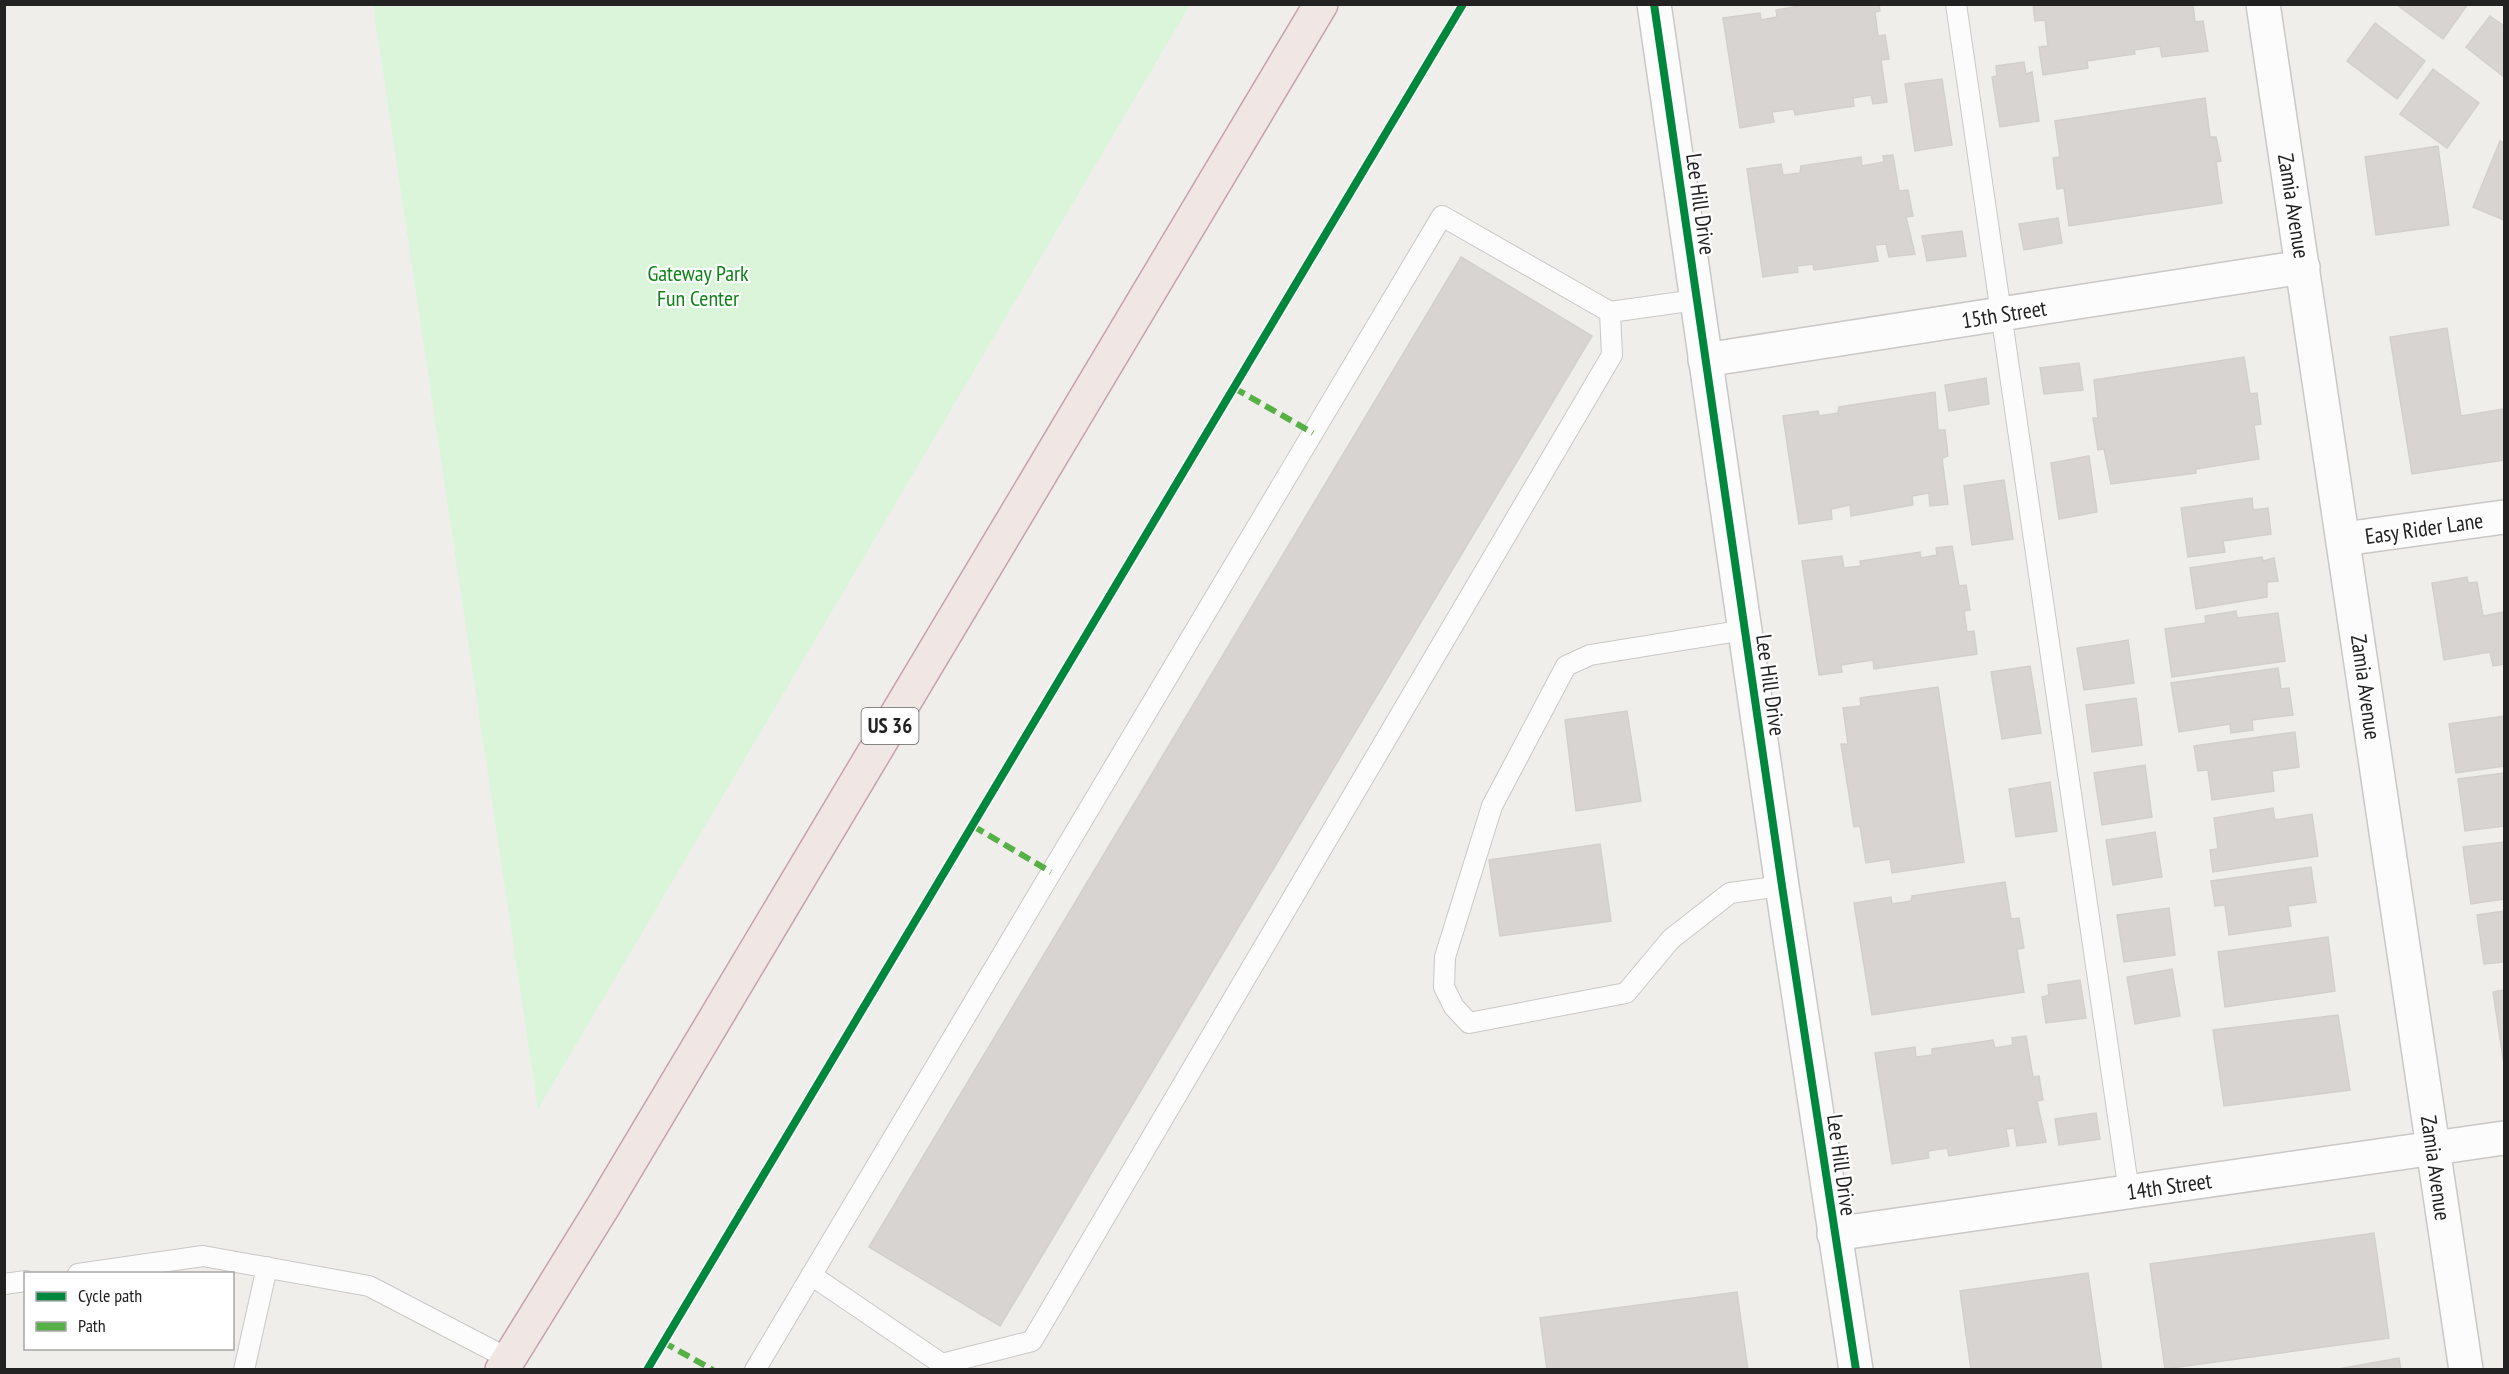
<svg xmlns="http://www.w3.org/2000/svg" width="2509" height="1374" font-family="'PT Sans Narrow',sans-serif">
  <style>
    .park { fill: #daf5da }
    .building { fill: #d7d4d2; stroke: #d3d0cc; stroke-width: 1.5 }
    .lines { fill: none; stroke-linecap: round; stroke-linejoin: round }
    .service-casing { stroke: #c9c8c7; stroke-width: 22 }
    .minor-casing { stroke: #c9c8c7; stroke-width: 36 }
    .tertiary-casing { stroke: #c9c8c7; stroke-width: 36 }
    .trunk-casing { stroke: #c5a2ac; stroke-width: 36 }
    .service { stroke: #fdfcfc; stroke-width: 20 }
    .minor { stroke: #fdfcfc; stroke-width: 33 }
    .tertiary { stroke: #fdfcfc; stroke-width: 33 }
    .trunk { stroke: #f0e6e4; stroke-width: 33 }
    .quiet { stroke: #55b145; stroke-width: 6; stroke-dasharray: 12 6; stroke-linecap: butt }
    .cycleway-casing { stroke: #fff; stroke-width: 11 }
    .cycleway { stroke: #00873e; stroke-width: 8 }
    .labels { text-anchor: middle; stroke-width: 4.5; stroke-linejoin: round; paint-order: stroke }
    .shield { fill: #fff; stroke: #646464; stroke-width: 1.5 }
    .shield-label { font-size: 21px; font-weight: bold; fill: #222 }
    .street-label { font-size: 22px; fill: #222; stroke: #fff }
    .park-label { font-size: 22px; fill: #0c8416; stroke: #fff }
  </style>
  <rect width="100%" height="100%" fill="#f0eeeb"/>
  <path class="park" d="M 373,5 L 1190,5 L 538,1109 Z"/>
  <path class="building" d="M 1810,4 L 1879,4 L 1880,11 L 1875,12 L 1878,36 L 1885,35 L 1889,59 L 1881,60 L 1887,102 L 1873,104 L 1871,95 L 1853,98 L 1854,106 L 1795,115 L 1794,109 L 1772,112 L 1774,122 L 1740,128 L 1723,18 L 1760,13 L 1761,20 L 1777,17 L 1776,10 Z
    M 2033,4 L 2193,4 L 2195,22 L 2203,21 L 2208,51 L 2162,57 L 2160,46 L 2134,50 L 2135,54 L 2087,61 L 2088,68 L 2043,75 L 2039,47 L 2048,46 L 2045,20 L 2035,21 Z
    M 2396,4 L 2468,4 L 2443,39 Z
    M 2490,16 L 2504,26 L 2504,77 L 2466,47 Z
    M 2375,23 L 2425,61 L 2397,99 L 2347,61 Z
    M 2024,62 L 2026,74 L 2032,72 L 2039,121 L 2000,127 L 1992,77 L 1997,76 L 1996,66 Z
    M 2433,69 L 2479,103 L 2447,148 L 2400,114 Z
    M 1942,79 L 1952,145 L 1915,151 L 1905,84 Z
    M 2205,98 L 2210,137 L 2216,137 L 2221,161 L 2216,162 L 2222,203 L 2069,226 L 2064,188 L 2057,189 L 2053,158 L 2060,157 L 2055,121 Z
    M 2500,141 L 2504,143 L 2504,220 L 2473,207 Z
    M 2438,146 L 2449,225 L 2376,235 L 2365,157 Z
    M 1893,155 L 1899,191 L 1908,190 L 1913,216 L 1906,217 L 1915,254 L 1889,257 L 1886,244 L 1875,245 L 1878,261 L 1814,270 L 1813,264 L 1797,266 L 1798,272 L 1763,277 L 1747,169 L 1781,164 L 1783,175 L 1800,173 L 1801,166 L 1861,157 L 1862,166 L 1884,162 L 1883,156 Z
    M 2058,218 L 2062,243 L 2024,250 L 2019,224 Z
    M 1962,231 L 1966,256 L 1927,261 L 1922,236 Z
    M 1461,257 L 1592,336 L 1000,1326 L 869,1247 Z
    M 2447,328 L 2461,416 L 2504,409 L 2504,460 L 2412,474 L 2390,337 Z
    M 2244,357 L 2250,394 L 2257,393 L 2261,424 L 2254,425 L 2259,459 L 2196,469 L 2196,473 L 2111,484 L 2104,449 L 2098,450 L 2093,418 L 2098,418 L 2094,380 Z
    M 2079,363 L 2083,390 L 2044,394 L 2040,368 Z
    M 1986,378 L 1989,404 L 1949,411 L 1945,385 Z
    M 1935,392 L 1938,430 L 1945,430 L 1948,456 L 1942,458 L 1948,504 L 1930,506 L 1929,493 L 1912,496 L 1913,505 L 1851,516 L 1850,505 L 1831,509 L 1832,519 L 1799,524 L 1783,416 L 1818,411 L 1819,416 L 1838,413 L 1839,407 Z
    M 2089,456 L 2097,512 L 2059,519 L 2051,463 Z
    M 2004,480 L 2013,539 L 1972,545 L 1964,486 Z
    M 2252,498 L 2253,510 L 2268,508 L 2271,534 L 2223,541 L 2225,552 L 2188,557 L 2181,508 Z
    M 1952,546 L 1959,586 L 1966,585 L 1970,610 L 1964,611 L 1967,632 L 1974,631 L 1977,654 L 1874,669 L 1873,660 L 1841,665 L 1842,672 L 1819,675 L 1802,561 L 1842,556 L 1844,568 L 1861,566 L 1860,561 L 1920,552 L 1921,558 L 1937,555 L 1936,548 Z
    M 2262,557 L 2263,561 L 2274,558 L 2278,581 L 2267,582 L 2267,597 L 2196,609 L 2190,568 Z
    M 2467,577 L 2468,583 L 2477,582 L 2483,616 L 2504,612 L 2504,664 L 2493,666 L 2490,652 L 2444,660 L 2432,583 Z
    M 2236,611 L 2237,618 L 2278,613 L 2285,661 L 2172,677 L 2165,629 L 2206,623 L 2205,616 Z
    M 2128,640 L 2134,683 L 2084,690 L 2077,648 Z
    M 2030,666 L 2041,733 L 2002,739 L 1991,672 Z
    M 2278,668 L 2281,689 L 2289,688 L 2293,715 L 2252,720 L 2253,730 L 2231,733 L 2230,724 L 2179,732 L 2171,683 Z
    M 1938,687 L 1964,862 L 1892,873 L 1890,859 L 1866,863 L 1860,826 L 1854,827 L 1841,744 L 1848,744 L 1843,708 L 1861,706 L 1860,698 Z
    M 2136,698 L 2142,745 L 2092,752 L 2086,705 Z
    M 1627,711 L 1641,801 L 1576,811 L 1565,720 Z
    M 2504,716 L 2504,766 L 2456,773 L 2449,724 Z
    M 2295,732 L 2299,767 L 2272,771 L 2274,791 L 2212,800 L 2208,770 L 2198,771 L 2194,746 Z
    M 2145,765 L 2152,817 L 2102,825 L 2094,773 Z
    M 2504,773 L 2504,826 L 2465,831 L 2458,779 Z
    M 2050,782 L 2057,831 L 2016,837 L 2009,789 Z
    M 2273,808 L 2275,820 L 2312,814 L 2318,856 L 2213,872 L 2210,850 L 2218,849 L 2214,818 Z
    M 2155,832 L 2162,877 L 2113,885 L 2106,840 Z
    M 2504,842 L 2504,899 L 2471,904 L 2463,847 Z
    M 1600,844 L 1611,921 L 1500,936 L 1489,860 Z
    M 2311,867 L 2316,902 L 2288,906 L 2291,926 L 2229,935 L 2225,905 L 2215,906 L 2211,881 Z
    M 2005,882 L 2011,919 L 2019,918 L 2024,948 L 2017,949 L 2024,992 L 1872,1015 L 1854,903 L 1891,897 L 1892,904 L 1911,901 L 1912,896 Z
    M 2169,908 L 2175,955 L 2124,962 L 2117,915 Z
    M 2504,911 L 2504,962 L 2484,964 L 2477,915 Z
    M 2328,937 L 2335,991 L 2225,1007 L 2218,952 Z
    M 2172,969 L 2180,1016 L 2135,1024 L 2127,977 Z
    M 2080,980 L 2086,1018 L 2046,1023 L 2042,997 L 2049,995 L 2048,985 Z
    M 2504,990 L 2504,1065 L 2493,992 Z
    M 2338,1015 L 2350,1090 L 2224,1106 L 2213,1030 Z
    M 2026,1036 L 2033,1077 L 2039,1076 L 2043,1100 L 2037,1101 L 2046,1142 L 2017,1146 L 2014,1128 L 2006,1129 L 2009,1146 L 1949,1156 L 1947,1148 L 1928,1151 L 1929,1158 L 1892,1164 L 1875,1053 L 1915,1047 L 1916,1057 L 1932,1055 L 1932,1049 L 1993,1040 L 1995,1048 L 2013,1045 L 2012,1038 Z
    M 2096,1113 L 2100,1139 L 2059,1145 L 2055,1119 Z
    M 2374,1233 L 2389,1338 L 2165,1369 L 2150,1264 Z
    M 2088,1273 L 2102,1370 L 1971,1370 L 1960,1291 Z
    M 1737,1292 L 1748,1370 L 1547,1370 L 1540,1318 Z
    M 2399,1358 L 2401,1370 L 2332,1370 Z"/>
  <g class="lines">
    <g class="service-casing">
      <path id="service" d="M 1956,4 L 2129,1192
        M 1745,630 L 1590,655 L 1566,666 L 1492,806 L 1445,957 L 1444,987 L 1454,1007 L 1469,1023 L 1626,993 L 1671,939 L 1730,893 L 1782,886
        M 78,1274 L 203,1256 L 369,1286 L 509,1359
        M 811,1275 L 942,1364 L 1032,1341 L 1612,355 L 1610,312
        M 4,1284 L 26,1281
        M 244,1370 L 267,1267
        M 755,1370 L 1442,216 L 1610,312 L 1696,300"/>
    </g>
    <g class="minor-casing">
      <path id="minor" d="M 2263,4 L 2466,1370
        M 1705,360 L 2303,267
        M 2344,539 L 2504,517
        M 1834,1234 L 2504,1138"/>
    </g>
    <g class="tertiary-casing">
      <path id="tertiary" d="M 1654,4 L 1782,886 L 1856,1370"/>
    </g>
    <g class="trunk-casing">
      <path id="trunk" d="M 502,1370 L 604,1205 L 1321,4"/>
    </g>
    <use href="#service" class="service"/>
    <use href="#minor" class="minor"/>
    <use href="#tertiary" class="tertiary"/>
    <use href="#trunk" class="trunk"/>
    <path class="quiet" d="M 1234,388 L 1313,433
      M 973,826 L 1051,872
      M 663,1342 L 713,1370"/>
    <g class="cycleway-casing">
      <path id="cycleway" d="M 1654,4 L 1782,886 L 1856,1370
        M 647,1370 L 1463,4"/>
    </g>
    <use href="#cycleway" class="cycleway"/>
  </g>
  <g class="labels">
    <rect class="shield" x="861.5" y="708" width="57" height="36" rx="4.5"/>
    <g class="shield-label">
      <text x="890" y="733">US 36</text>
    </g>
    <g class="street-label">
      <text transform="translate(1701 204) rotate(82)" y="8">Lee Hill Drive</text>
      <text transform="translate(2294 206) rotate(81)" y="8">Zamia Avenue</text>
      <text transform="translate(2004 314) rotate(-9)" y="8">15th Street</text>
      <text transform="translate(2424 528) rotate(-8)" y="8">Easy Rider Lane</text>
      <text transform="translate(1771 685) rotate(82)" y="8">Lee Hill Drive</text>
      <text transform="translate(2366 687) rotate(82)" y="8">Zamia Avenue</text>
      <text transform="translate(1842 1165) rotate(82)" y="8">Lee Hill Drive</text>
      <text transform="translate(2436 1168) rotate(82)" y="8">Zamia Avenue</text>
      <text transform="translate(2169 1186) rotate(-8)" y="8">14th Street</text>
    </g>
    <g class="park-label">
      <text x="698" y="281">Gateway Park<tspan x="698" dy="25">Fun Center</tspan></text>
    </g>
  </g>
  <rect width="2509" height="1374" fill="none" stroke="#222222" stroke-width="12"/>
  <rect x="24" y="1272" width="210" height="78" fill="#ffffff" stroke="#a7a7a7" stroke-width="1.5"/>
  <rect x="36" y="1292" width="30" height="9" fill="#00873e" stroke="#a7a7a7" stroke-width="1.5"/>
  <text x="78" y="1302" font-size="18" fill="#222222">Cycle path</text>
  <rect x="36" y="1322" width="30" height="9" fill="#55b145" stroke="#a7a7a7" stroke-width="1.5"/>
  <text x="78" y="1332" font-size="18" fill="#222222">Path</text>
</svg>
